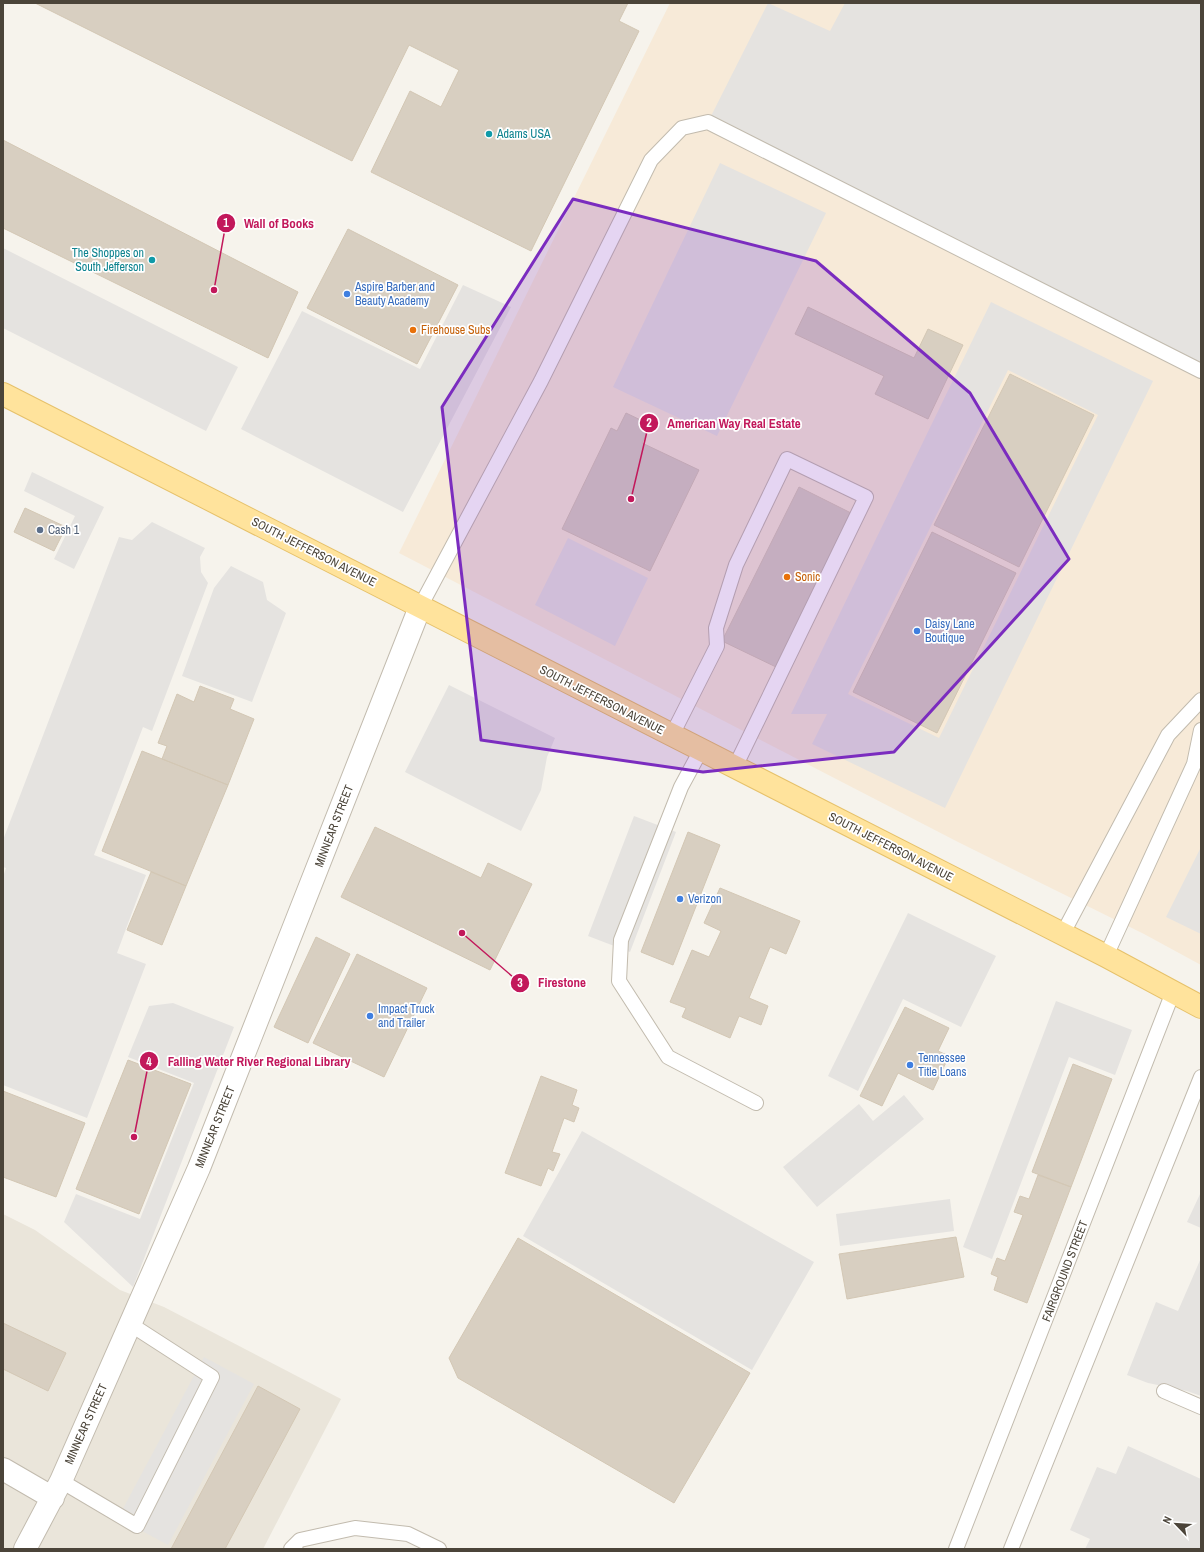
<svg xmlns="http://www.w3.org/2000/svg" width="1204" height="1552" font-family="'Archivo Narrow',sans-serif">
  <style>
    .residential { fill: #eae5da }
    .commercial { fill: #f7ead8 }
    .parking { fill: #e5e3e0; fill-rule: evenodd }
    .building { fill: #d8cfc1; stroke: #d3c7b4 }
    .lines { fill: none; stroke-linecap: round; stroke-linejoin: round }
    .service-casing { stroke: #c2bbae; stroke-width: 16 }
    .minor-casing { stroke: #c2bbae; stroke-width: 24 }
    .primary-casing { stroke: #e6c16a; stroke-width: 24 }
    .service { stroke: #fff; stroke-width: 14 }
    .minor { stroke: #fff; stroke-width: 22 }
    .primary { stroke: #ffe39c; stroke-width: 22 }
    .marked { fill: #7b2cbf; fill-opacity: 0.2; stroke: #7b2cbf; stroke-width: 3; stroke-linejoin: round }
    .culture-dot { fill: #0f9aa8; stroke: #fff; stroke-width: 1.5 }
    .shop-dot { fill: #3f7fe0; stroke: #fff; stroke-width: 1.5 }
    .food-dot { fill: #e8710a; stroke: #fff; stroke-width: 1.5 }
    .service-dot { fill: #5c6f8a; stroke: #fff; stroke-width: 1.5 }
    .labels { text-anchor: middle; stroke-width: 3.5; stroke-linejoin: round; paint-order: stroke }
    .culture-label { font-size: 12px; fill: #0d838f; stroke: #fff; text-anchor: start }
    .shop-label { font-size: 12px; fill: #366cbe; stroke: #fff; text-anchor: start }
    .food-label { font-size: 12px; fill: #c56008; stroke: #fff; text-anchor: start }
    .service-label { font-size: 12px; fill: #4e5e75; stroke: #fff; text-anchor: start }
    .street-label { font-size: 12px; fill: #4b4439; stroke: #fff }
    .leader { fill: none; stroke: #c2185b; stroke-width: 1.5 }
    .callout-dot { fill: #c2185b; stroke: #fff; stroke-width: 1.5 }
    .mark-label { font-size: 12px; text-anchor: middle; font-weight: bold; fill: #fff }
    .callout-label { font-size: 13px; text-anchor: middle; font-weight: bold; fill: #c2185b; stroke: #fff; stroke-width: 3.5; stroke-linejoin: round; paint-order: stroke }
  </style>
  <rect width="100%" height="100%" fill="#f6f3ec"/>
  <path class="residential" d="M 3,1214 L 35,1230 L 120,1290 L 164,1307 L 341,1399 L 263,1549 L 3,1549 Z"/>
  <path class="commercial" d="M 670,3 L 1201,3 L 1201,965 L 1144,934 L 958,842 L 399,553 Z"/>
  <path class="parking" d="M 768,3 L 830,31 L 845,3 L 1201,3 L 1201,371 L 708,122 Z
    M 720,163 L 826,213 L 717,436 L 613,387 Z
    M 3,248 L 238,367 L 206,431 L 3,328 Z
    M 463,285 L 511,307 L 403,512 L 241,429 L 302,311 L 420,369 Z
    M 991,302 L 1153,381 L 945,808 L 812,744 L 827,714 L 791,714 ZM 1008,370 L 1098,415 L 939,738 L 848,694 Z
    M 32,472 L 104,507 L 74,569 L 54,559 L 75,516 L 24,491 Z
    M 152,522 L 205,548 L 200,557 L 201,572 L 208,583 L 152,731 L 143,727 L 94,855 L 146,875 L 117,953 L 146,964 L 87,1118 L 3,1085 L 3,877 L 6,868 L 3,867 L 3,840 L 119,537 L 132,540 Z
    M 568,538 L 648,578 L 615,646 L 535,605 Z
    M 231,566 L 263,582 L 267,600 L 286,613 L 252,702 L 182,676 L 214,588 Z
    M 449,685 L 555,738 L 547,757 L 541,790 L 521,831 L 405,772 Z
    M 634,816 L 676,832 L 630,952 L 588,936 Z
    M 1201,847 L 1201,934 L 1166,917 Z
    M 908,913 L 996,956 L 961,1027 L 903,999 L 858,1091 L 828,1076 Z
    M 1056,1001 L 1132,1030 L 1115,1075 L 1069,1057 L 992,1259 L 963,1247 Z
    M 173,1003 L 234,1027 L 133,1287 L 64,1222 L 76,1194 L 140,1219 L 194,1083 L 128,1057 L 149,1006 Z
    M 904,1095 L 924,1119 L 817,1207 L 783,1167 L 859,1104 L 873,1121 Z
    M 582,1131 L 814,1262 L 752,1370 L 523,1236 Z
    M 1201,1192 L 1201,1228 L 1187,1222 Z
    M 950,1199 L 954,1231 L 840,1246 L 836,1214 Z
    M 1201,1258 L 1201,1396 L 1187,1391 L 1148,1383 L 1127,1375 L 1156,1302 L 1178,1311 Z
    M 204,1357 L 254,1384 L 168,1545 L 118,1518 Z
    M 1128,1446 L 1201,1479 L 1201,1549 L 1085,1549 L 1090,1539 L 1070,1530 L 1097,1467 L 1116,1474 Z"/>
  <path class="building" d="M 35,3 L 628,3 L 619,21 L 639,31 L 531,251 L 371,172 L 410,91 L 441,107 L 459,70 L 409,45 L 352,161 Z
    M 3,140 L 298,292 L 268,358 L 3,228 Z
    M 348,229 L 458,285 L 417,364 L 307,308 Z
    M 808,307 L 914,358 L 928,329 L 963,345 L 928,419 L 875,394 L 884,376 L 795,334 Z
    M 1010,374 L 1094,415 L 1019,567 L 934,525 Z
    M 626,413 L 651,425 L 642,443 L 699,470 L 650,571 L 562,529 L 611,428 L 617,431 Z
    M 799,487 L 853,514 L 776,667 L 722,641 Z
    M 25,508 L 66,527 L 54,551 L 14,532 Z
    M 932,532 L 1016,573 L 937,733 L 853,692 Z
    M 200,686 L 234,699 L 230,709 L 254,719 L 228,785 L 162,759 L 167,746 L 158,743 L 177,694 L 194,702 Z
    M 142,751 L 228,785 L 186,886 L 102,851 Z
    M 375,827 L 481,878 L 488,863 L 532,884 L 490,970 L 341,897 Z
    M 688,832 L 720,845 L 673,965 L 641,952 Z
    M 151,872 L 186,886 L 162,945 L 127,930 Z
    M 720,888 L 800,921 L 786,954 L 770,947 L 749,998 L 768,1006 L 761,1025 L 739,1016 L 730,1038 L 682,1017 L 686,1008 L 670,1002 L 692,950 L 709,957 L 721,931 L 704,923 Z
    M 316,937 L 350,954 L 308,1043 L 274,1027 Z
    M 357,954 L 427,988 L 384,1077 L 313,1043 Z
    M 905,1007 L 949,1028 L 938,1051 L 949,1056 L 933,1090 L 898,1073 L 882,1106 L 860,1096 Z
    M 128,1060 L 191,1084 L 139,1214 L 76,1189 Z
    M 1073,1064 L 1112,1079 L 1071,1187 L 1032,1172 Z
    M 541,1076 L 577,1090 L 572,1105 L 579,1108 L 574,1122 L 564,1118 L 552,1152 L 560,1154 L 553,1171 L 548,1168 L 541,1186 L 505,1173 Z
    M 3,1091 L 85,1123 L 56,1197 L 3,1177 Z
    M 1038,1175 L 1071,1187 L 1027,1303 L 994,1290 L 998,1277 L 991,1274 L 997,1258 L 1005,1261 L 1023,1215 L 1014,1212 L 1020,1196 L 1029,1199 Z
    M 956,1237 L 964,1277 L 847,1299 L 839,1254 Z
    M 518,1238 L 750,1373 L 674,1503 L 458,1378 L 449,1358 Z
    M 3,1323 L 66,1353 L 48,1391 L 3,1369 Z
    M 258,1386 L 300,1409 L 225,1549 L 171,1549 Z"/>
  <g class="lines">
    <g class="service-casing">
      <path id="service" d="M 420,607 L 541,381 L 651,160 L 682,128 L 708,122 L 1201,371
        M 672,735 L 717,646 L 716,628 L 736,565 L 787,459 L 866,497 L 735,767
        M 701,750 L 681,787 L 621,940 L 619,981 L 668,1057 L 756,1103
        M 1062,935 L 1168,735 L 1201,700
        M 1106,956 L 1194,764 L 1201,730
        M 1164,1391 L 1201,1407
        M 61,1481 L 137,1526 L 212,1377 L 130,1324
        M 291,1549 L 300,1540 L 355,1528 L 408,1534 L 439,1549
        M 956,1549 L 1173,992
        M 1011,1549 L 1201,1077"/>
    </g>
    <g class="minor-casing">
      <path id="minor" d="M 3,1469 L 53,1498
        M 25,1549 L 61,1481 L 199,1168 L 420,607"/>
    </g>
    <g class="primary-casing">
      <path id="primary" d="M 3,394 L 1106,956 L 1201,1007"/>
    </g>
    <use href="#service" class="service"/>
    <use href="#minor" class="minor"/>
    <use href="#primary" class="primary"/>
  </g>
  <path class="marked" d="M 573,199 L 816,261 L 970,393 L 1069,559 L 894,752 L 703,772 L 481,740 L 442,407 Z"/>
  <g class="culture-dot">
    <circle cx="489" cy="134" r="4"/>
    <circle cx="152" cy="260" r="4"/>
  </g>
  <g class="shop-dot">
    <circle cx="347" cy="294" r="4"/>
    <circle cx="917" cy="631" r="4"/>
    <circle cx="680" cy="899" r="4"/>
    <circle cx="370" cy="1016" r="4"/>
    <circle cx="910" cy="1065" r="4"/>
  </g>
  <g class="food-dot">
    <circle cx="413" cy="330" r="4"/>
    <circle cx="787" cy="577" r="4"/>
  </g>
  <circle class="service-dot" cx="40" cy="530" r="4"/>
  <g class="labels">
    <g class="culture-label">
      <text x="497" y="138">Adams USA</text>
      <text x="144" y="257" text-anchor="end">The Shoppes on<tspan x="144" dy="14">South Jefferson</tspan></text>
    </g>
    <g class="shop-label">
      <text x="355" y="291">Aspire Barber and<tspan x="355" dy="14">Beauty Academy</tspan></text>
      <text x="925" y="628">Daisy Lane<tspan x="925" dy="14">Boutique</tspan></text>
      <text x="688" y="903">Verizon</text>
      <text x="378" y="1013">Impact Truck<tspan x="378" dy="14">and Trailer</tspan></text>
      <text x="918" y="1062">Tennessee<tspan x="918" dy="14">Title Loans</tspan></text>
    </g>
    <g class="food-label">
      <text x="421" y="334">Firehouse Subs</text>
      <text x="795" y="581">Sonic</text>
    </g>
    <g class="service-label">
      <text x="48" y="534">Cash 1</text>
    </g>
    <g class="street-label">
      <text transform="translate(314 552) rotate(27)" y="4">SOUTH JEFFERSON AVENUE</text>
      <text transform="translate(602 700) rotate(27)" y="4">SOUTH JEFFERSON AVENUE</text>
      <text transform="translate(334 826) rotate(-69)" y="4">MINNEAR STREET</text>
      <text transform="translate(891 847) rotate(27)" y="4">SOUTH JEFFERSON AVENUE</text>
      <text transform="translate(215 1127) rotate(-68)" y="4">MINNEAR STREET</text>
      <text transform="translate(1065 1271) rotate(-69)" y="4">FAIRGROUND STREET</text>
      <text transform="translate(86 1424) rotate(-66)" y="4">MINNEAR STREET</text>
    </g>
  </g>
  <path class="leader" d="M214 290L226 223M631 499L649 423M462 933L520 983M134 1137L149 1061"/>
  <g class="callout-dot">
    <circle cx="214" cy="290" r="4"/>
    <circle cx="631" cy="499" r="4"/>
    <circle cx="462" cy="933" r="4"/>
    <circle cx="134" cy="1137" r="4"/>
    <circle cx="226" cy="223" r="10"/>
    <circle cx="649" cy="423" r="10"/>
    <circle cx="520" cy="983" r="10"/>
    <circle cx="149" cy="1061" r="10"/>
  </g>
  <g class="mark-label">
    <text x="226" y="227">1</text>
    <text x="649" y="427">2</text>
    <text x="520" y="987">3</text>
    <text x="149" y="1066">4</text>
  </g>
  <g class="callout-label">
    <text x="279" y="228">Wall of Books</text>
    <text x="734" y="428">American Way Real Estate</text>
    <text x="562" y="987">Firestone</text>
    <text x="259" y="1066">Falling Water River Regional Library</text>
  </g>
  <rect width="1204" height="1552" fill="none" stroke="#4b4439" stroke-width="8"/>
  <g transform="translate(1176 1524) rotate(295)" stroke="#ffffff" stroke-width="3" paint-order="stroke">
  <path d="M0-3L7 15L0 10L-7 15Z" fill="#4b4439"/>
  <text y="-6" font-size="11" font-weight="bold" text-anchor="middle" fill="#4b4439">N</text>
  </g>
</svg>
